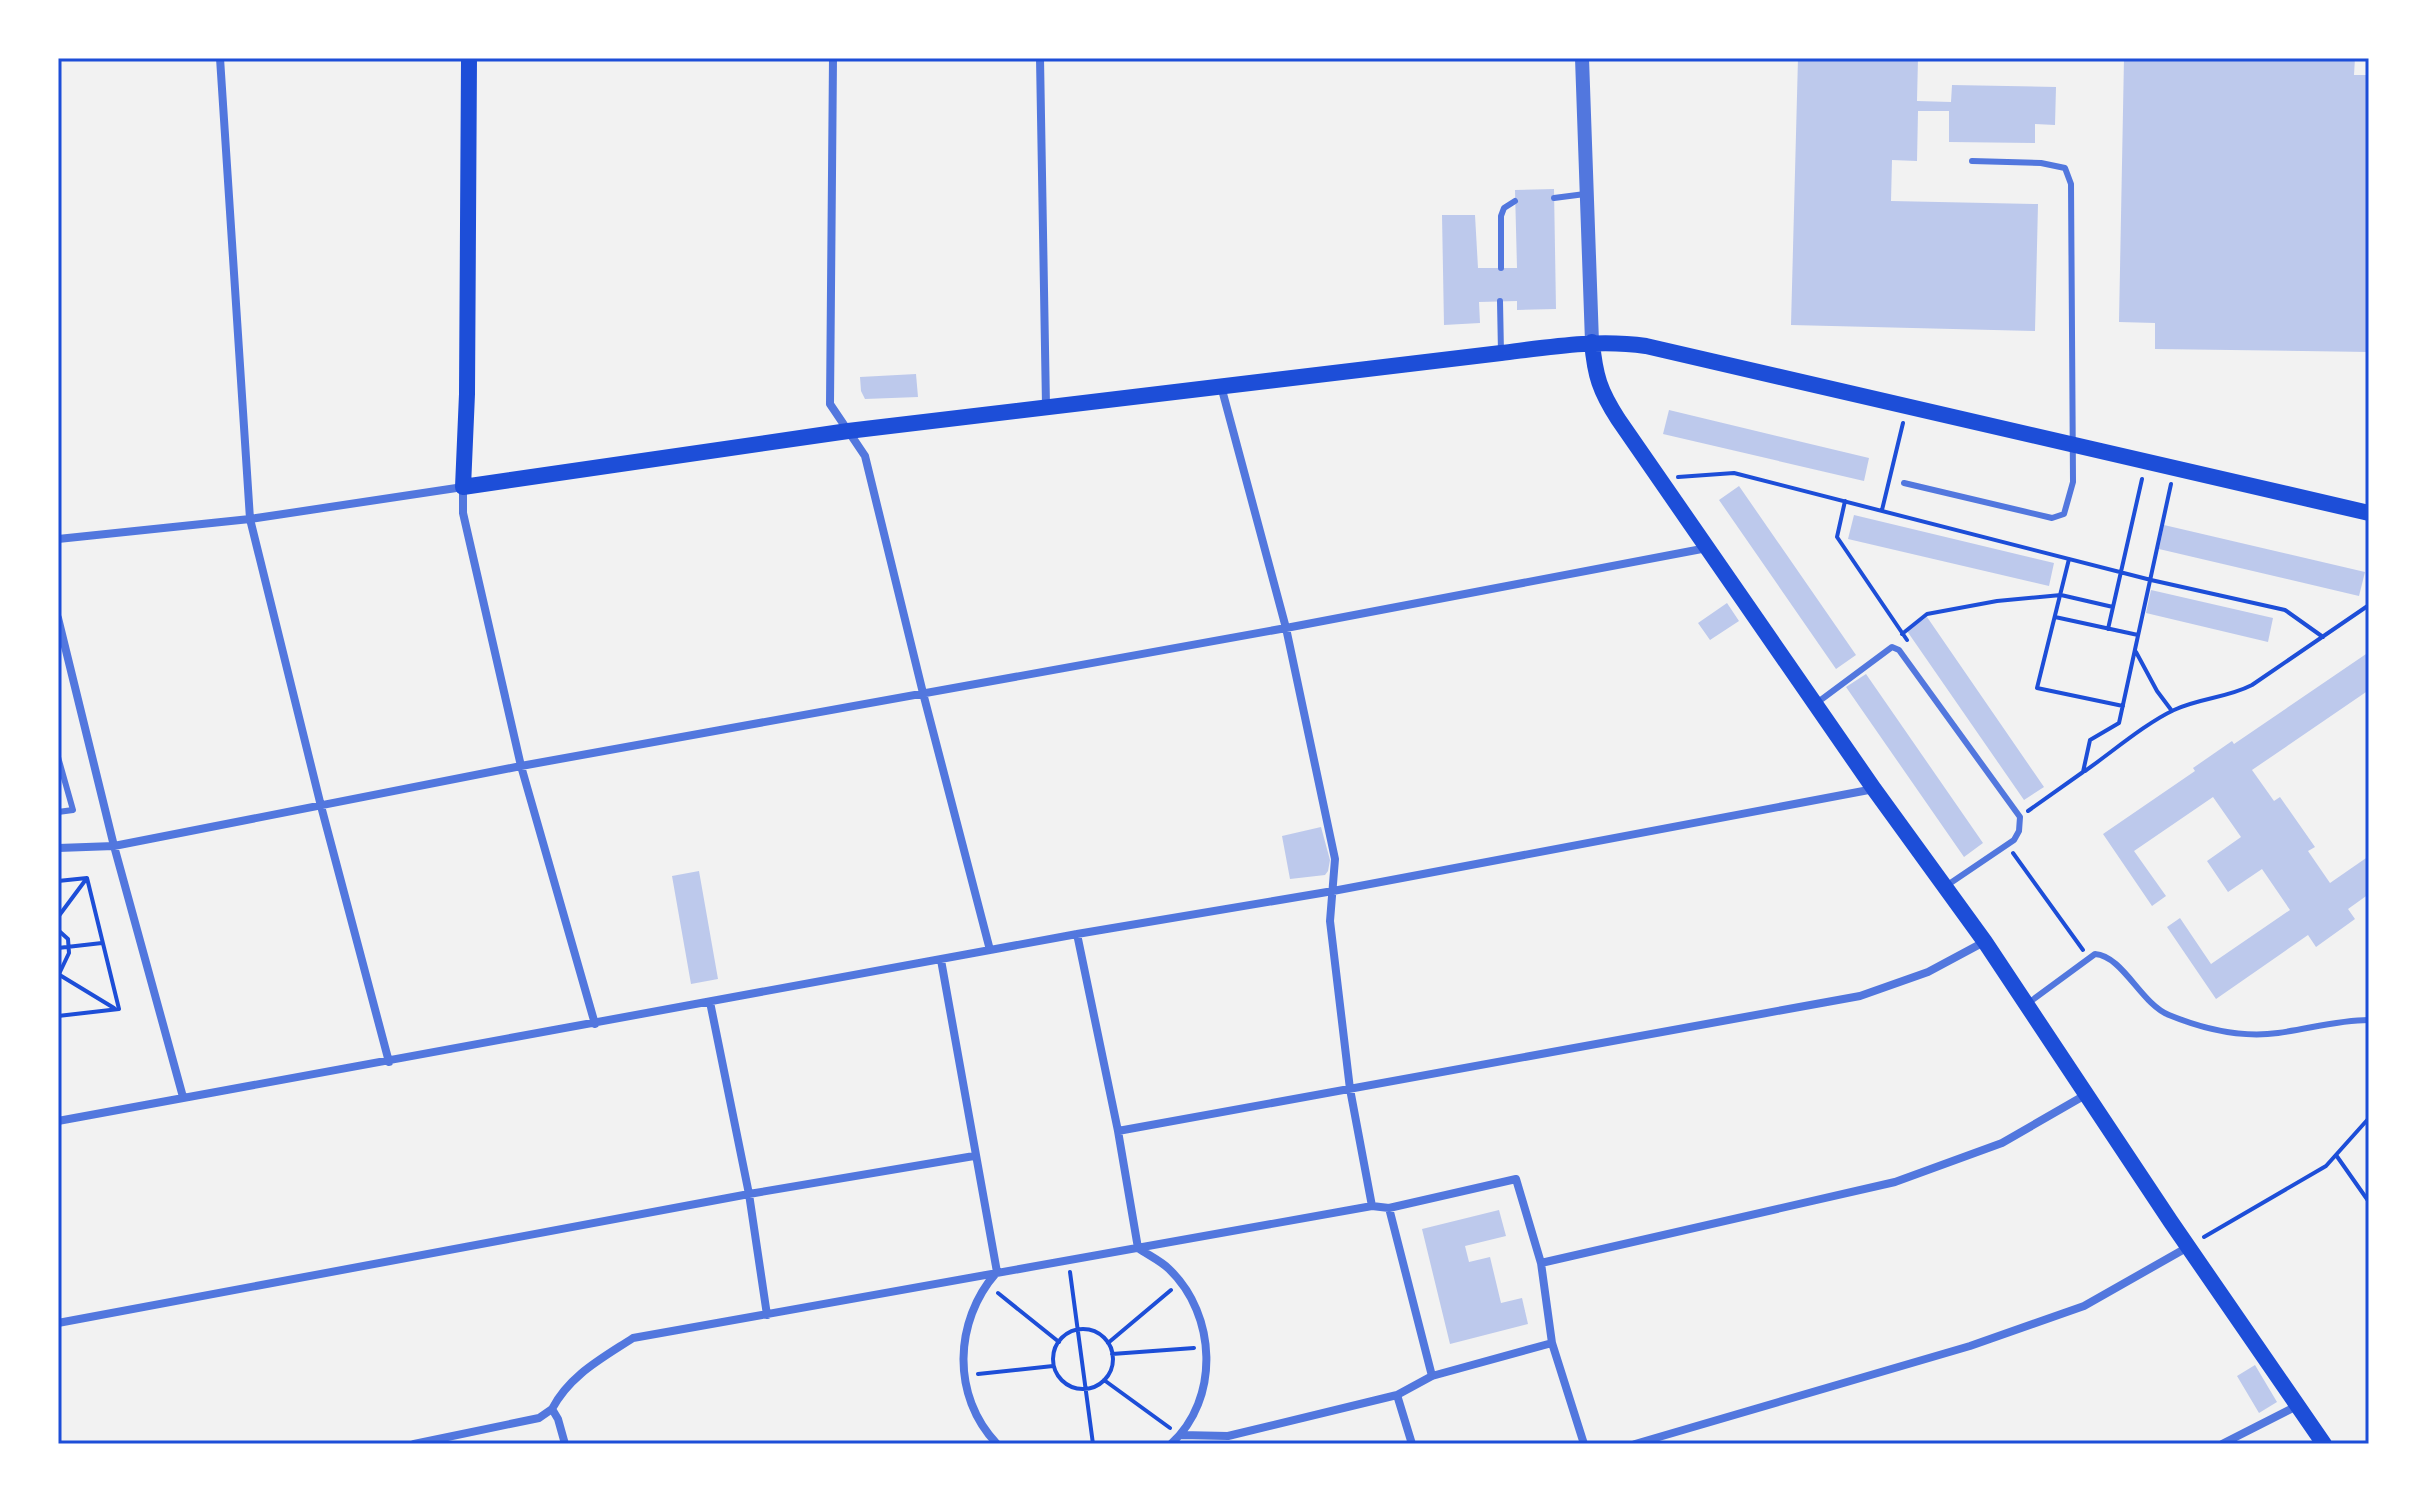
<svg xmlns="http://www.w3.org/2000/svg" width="2427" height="1502" font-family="Jost,sans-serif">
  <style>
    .building { fill: #bdc9ec }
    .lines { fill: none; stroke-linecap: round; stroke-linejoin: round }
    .path { stroke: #1d4ed8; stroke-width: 4 }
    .service { stroke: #5277de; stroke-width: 6 }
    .minor { stroke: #5277de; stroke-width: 8 }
    .tertiary { stroke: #5277de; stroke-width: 14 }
    .secondary { stroke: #1d4ed8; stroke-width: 16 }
    .neatline { fill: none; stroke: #1d4ed8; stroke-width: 3 }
  </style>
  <rect width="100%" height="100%" fill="#f2f2f2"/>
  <path class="building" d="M 1798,58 L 1918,58 L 1917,101 L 1951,102 L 1952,85 L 2056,87 L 2055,125 L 2035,124 L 2035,143 L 1949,142 L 1949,111 L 1918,111 L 1917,161 L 1892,160 L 1891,201 L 2038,204 L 2035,331 L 1791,325 Z
    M 2124,58 L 2355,58 L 2354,75 L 2369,75 L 2369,352 L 2155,349 L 2155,323 L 2119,322 Z
    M 1554,189 L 1556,309 L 1517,310 L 1517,301 L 1479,302 L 1480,323 L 1444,325 L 1442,215 L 1475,215 L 1478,268 L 1517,268 L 1515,190 Z
    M 916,374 L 918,397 L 865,399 L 861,391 L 860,377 Z
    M 1669,410 L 1869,458 L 1864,481 L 1663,434 Z
    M 1739,486 L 1856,655 L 1836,669 L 1719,500 Z
    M 1854,515 L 2054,563 L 2049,586 L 1848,539 Z
    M 2164,525 L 2365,572 L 2359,596 L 2159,549 Z
    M 2151,590 L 2273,618 L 2268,642 L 2146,613 Z
    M 1727,603 L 1739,621 L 1710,640 L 1698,623 Z
    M 1927,617 L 2044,787 L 2024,800 L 1907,631 Z
    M 2369,652 L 2369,690 L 2252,770 L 2274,801 L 2280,797 L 2315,847 L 2308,851 L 2330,883 L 2369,856 L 2369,894 L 2348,909 L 2355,919 L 2316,947 L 2308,935 L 2216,999 L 2167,927 L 2180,918 L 2211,964 L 2290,910 L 2262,869 L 2228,892 L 2207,861 L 2241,837 L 2213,797 L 2134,851 L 2166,896 L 2152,906 L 2103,834 L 2195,771 L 2193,768 L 2232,741 L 2234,744 Z
    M 1866,674 L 1983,843 L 1964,857 L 1846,687 Z
    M 1321,827 L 1330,860 L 1328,871 L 1325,875 L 1290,879 L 1282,836 Z
    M 699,871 L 718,979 L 691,984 L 672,876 Z
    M 1499,1210 L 1506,1236 L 1465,1246 L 1469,1262 L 1490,1257 L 1501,1303 L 1522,1298 L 1528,1324 L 1450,1344 L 1422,1229 Z
    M 2255,1365 L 2277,1402 L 2259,1413 L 2237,1376 Z"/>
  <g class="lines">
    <path class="path" d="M 1678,477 L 1734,473 L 2151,580 L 2285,610 L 2323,637
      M 1845,501 L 1837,537 L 1907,640
      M 1882,510 L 1903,423
      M 2069,559 L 2037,688 L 2123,706
      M 2055,617 L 2138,635
      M 2108,629 L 2142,479
      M 1902,634 L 1927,614 L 1997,601 L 2061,595 L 2113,607
      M 2136,652 L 2157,691 L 2172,711
      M 2085,771 C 2112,752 2146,723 2174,710 C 2199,698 2227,698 2252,685 L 2369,605
      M 2028,811 L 2083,772 L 2090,740 L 2119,723 L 2171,484
      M 2013,853 L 2083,950
      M 58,881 L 87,878 L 119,1009 L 58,1016
      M 58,917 L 87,878
      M 58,930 L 68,939 L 69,953 L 59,974
      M 58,948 L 102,943
      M 58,974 L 114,1008
      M 2336,1155 L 2369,1202
      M 2204,1237 L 2326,1166 L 2369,1118
      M 1070,1272 L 1093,1444
      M 998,1293 L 1059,1342
      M1053 1359a30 30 0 1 1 60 0a30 30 0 1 1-60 0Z
      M 1108,1343 L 1171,1290
      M 1112,1354 L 1194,1348
      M 978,1374 L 1053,1366
      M 1104,1380 L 1170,1428"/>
    <path class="service" d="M 1554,198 L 1585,194
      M 1501,268 L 1501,216 L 1504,208 L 1515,201
      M 1500,301 L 1501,353
      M 1904,483 L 2052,518 L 2064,514 L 2073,482 L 2071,184 L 2065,168 L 2041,163 L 1972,161
      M 1818,702 L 1892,647 L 1899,650 L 2020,817 L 2019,831 L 2014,840 L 1946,886
      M 58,757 L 73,810 L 58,812
      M 2027,1004 L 2095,954 C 2123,956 2141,1004 2169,1015 C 2203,1029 2241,1038 2278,1033 C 2308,1029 2338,1020 2369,1020"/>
    <path class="minor" d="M 220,58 L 250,519 L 321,806 L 389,1062
      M 833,58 L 830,404 L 865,456 L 923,693 L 990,950
      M 1040,58 L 1046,406
      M 1221,386 L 1286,628 L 1335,859 L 1330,921 L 1350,1089 L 1372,1206
      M 58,539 L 250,519 L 463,487 L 463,513 L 521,766 L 595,1024
      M 58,618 L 114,846 L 183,1097
      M 58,848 L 114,846 L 521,766 L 1286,628 L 1707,548
      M 1077,934 L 1118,1131 L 1138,1248 C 1148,1255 1161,1261 1169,1269 C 1217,1315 1220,1399 1171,1444
      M 941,960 L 997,1272
      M 710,1002 L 749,1194 L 767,1315
      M 58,1121 L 1077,934 L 1333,891 L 1874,789
      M 1118,1131 L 1860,996 L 1928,972 L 1984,942
      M 1389,1208 L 1432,1376
      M 1541,1263 L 1895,1182 L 2002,1143 L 2087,1094
      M 996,1273 C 954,1321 951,1396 997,1444
      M 58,1323 L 749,1194 L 974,1156
      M 1397,1395 L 1412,1444
      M 552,1409 C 570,1375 601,1359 633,1338 L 1372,1206 L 1389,1208 L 1516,1179 L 1541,1263 L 1552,1343 L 1584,1444
      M 552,1409 L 558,1419 L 565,1444
      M 1181,1435 L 1228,1436 L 1397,1395 L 1432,1376 L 1552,1343
      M 414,1444 L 539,1418 L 552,1409
      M 1635,1444 L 1970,1346 L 2084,1306 L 2188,1247
      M 2222,1444 L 2297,1406"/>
    <path class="tertiary" d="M 1582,58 L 1592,342"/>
    <path class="secondary" d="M 469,58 L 467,394 L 463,487 L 848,431 L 1501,353 C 1550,347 1597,339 1646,346 L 2369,513
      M 1592,342 C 1595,376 1600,391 1618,419 L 1874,789 L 1985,942 L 2171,1222 L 2324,1444"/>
  </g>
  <rect width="2427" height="1502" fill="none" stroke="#ffffff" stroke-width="120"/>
  <rect x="60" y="60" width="2307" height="1382" class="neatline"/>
</svg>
